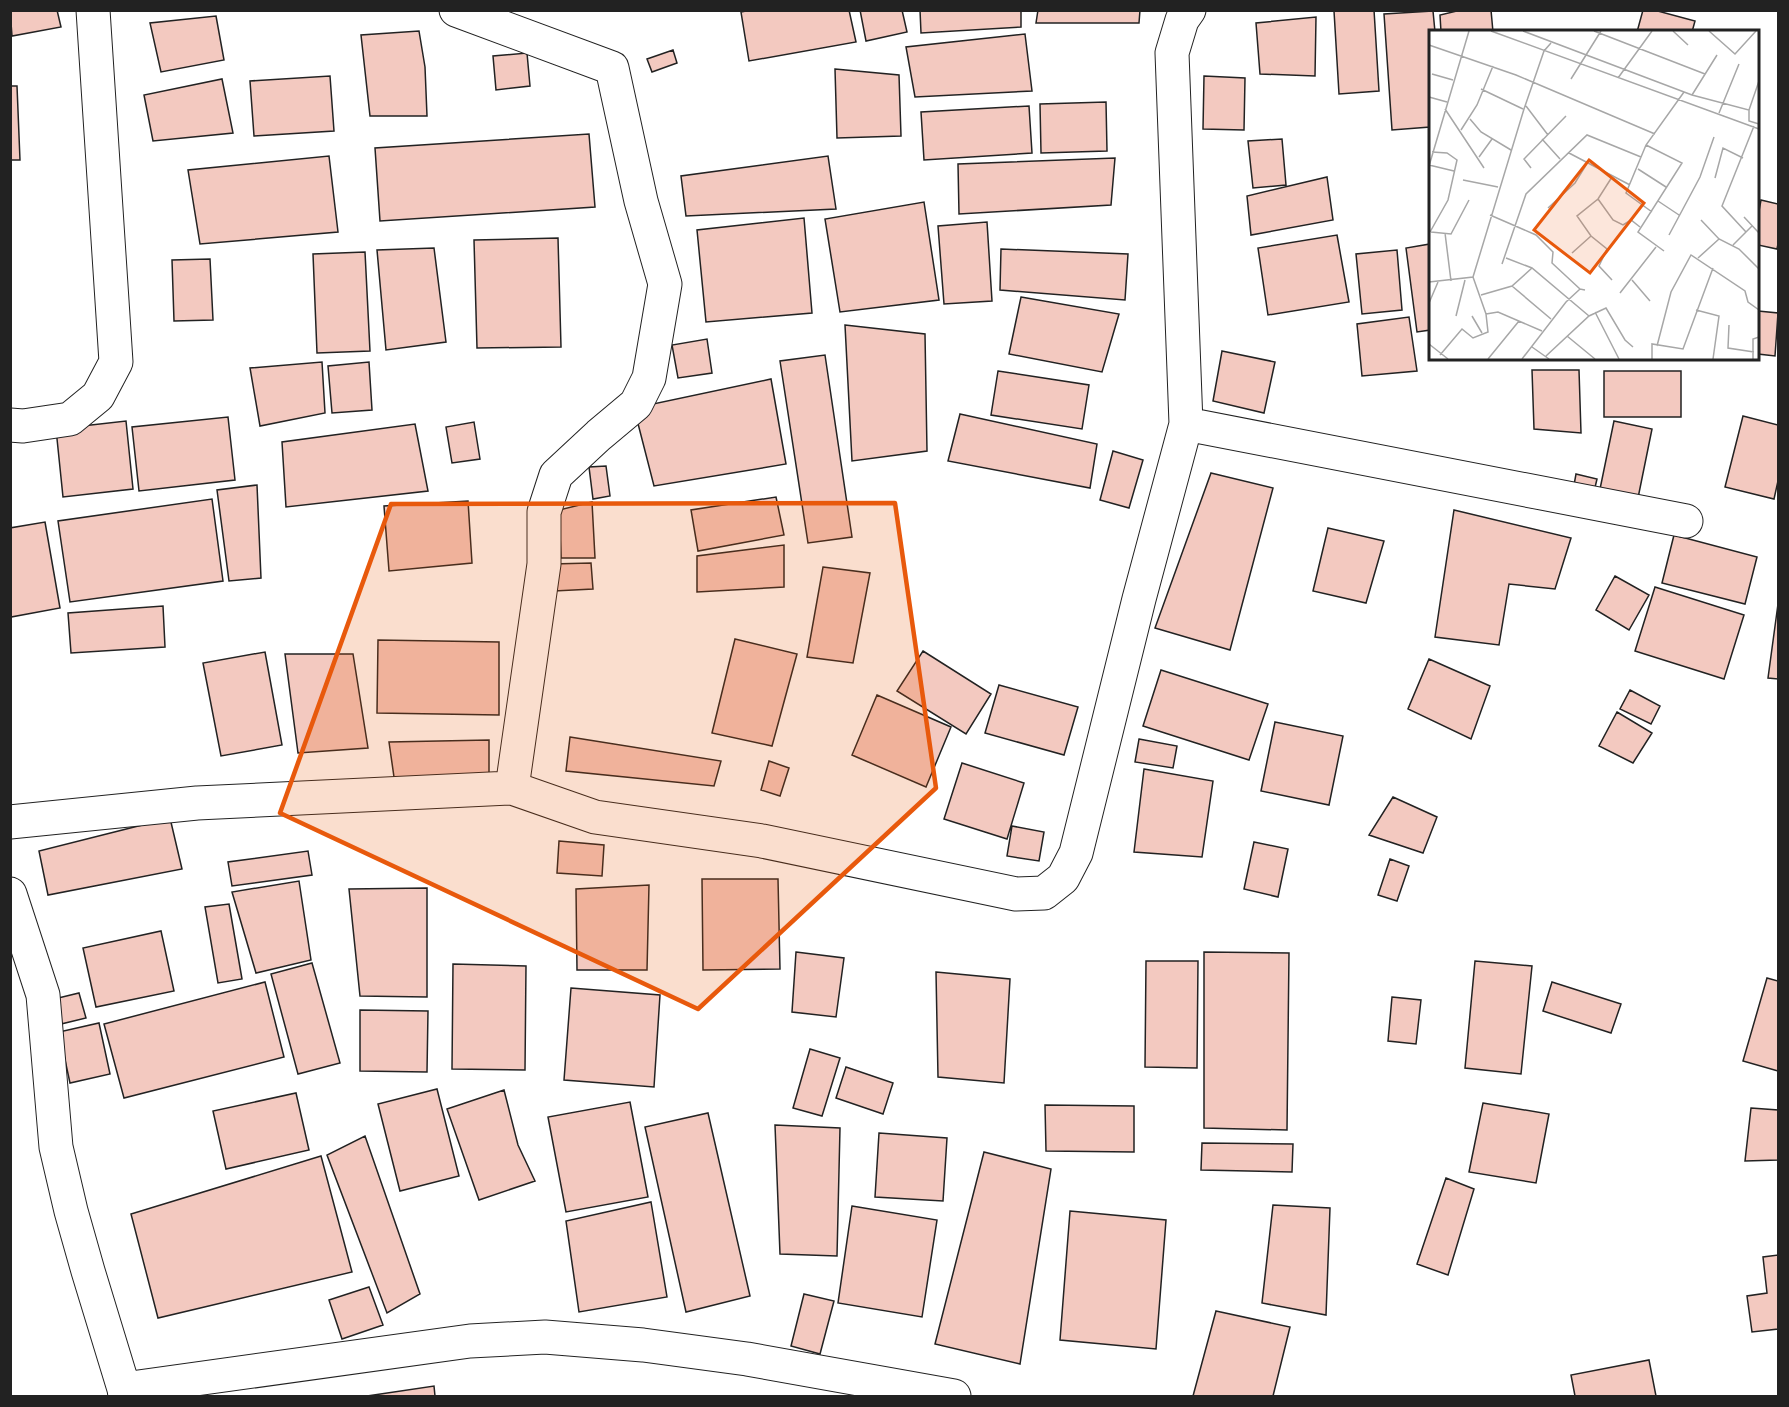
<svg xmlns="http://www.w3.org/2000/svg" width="1789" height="1407" font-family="'IBM Plex Sans',sans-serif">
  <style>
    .building { fill: #f3c9c0; stroke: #222; stroke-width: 1.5 }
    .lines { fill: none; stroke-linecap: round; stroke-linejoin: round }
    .minor-casing { stroke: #222; stroke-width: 35 }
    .minor { stroke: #fff; stroke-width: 33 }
    .marked { fill: #e8590c; fill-opacity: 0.2; stroke: #e8590c; stroke-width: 4.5; stroke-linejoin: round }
    .inset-road { fill: none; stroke: #a7a7a7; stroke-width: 1.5 }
    .view { fill: #e8590c; fill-opacity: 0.15; stroke: #e8590c; stroke-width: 3 }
    .inset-edge { fill: none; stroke: #222; stroke-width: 3 }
  </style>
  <rect width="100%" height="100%" fill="#fff"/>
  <path class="building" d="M 10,10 L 57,10 L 61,27 L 12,36 Z
    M 751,10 L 849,10 L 856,42 L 749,61 L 741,12 Z
    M 860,10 L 902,10 L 907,32 L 866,41 Z
    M 920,10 L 1021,10 L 1021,27 L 921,33 Z
    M 1038,10 L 1140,10 L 1139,23 L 1036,23 Z
    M 1374,10 L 1379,91 L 1339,94 L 1334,11 Z
    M 1461,10 L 1491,10 L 1493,32 L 1441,32 L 1440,15 Z
    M 1643,10 L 1654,10 L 1695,21 L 1692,32 L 1637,32 Z
    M 1433,11 L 1435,32 L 1430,32 L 1430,127 L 1392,130 L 1384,14 Z
    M 216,16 L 224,60 L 161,72 L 150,23 Z
    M 1316,17 L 1315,76 L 1260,74 L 1256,23 Z
    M 419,31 L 425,67 L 427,116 L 370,116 L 361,35 Z
    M 1025,34 L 1032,91 L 915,97 L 906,47 Z
    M 673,50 L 677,63 L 652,72 L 647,59 Z
    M 527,53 L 530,86 L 496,90 L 493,56 Z
    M 835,69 L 899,75 L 901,136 L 837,138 Z
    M 330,76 L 334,131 L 254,136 L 250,81 Z
    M 1204,76 L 1245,78 L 1244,130 L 1203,129 Z
    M 222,79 L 233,133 L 153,141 L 144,95 Z
    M 10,86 L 17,86 L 20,160 L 10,160 Z
    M 1106,102 L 1107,151 L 1041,153 L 1040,104 Z
    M 1029,106 L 1032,153 L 924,160 L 921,112 Z
    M 589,134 L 595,207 L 380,221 L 375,148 Z
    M 1282,139 L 1286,185 L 1253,188 L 1248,141 Z
    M 329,156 L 338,232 L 200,244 L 188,170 Z
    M 828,156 L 836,209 L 686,216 L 681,176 Z
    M 1115,158 L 1111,205 L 959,214 L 958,164 Z
    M 1327,177 L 1333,220 L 1251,235 L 1247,196 Z
    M 1761,200 L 1778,204 L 1778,244 L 1777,249 L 1758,245 L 1758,216 Z
    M 924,202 L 939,300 L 840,312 L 825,219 Z
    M 804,218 L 812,313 L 706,322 L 697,230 Z
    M 987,222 L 992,301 L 944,304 L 938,226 Z
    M 1337,235 L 1349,302 L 1268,315 L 1258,248 Z
    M 558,238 L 561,347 L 477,348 L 474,240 Z
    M 1430,244 L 1430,330 L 1417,332 L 1406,248 Z
    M 434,248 L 446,342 L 386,350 L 377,250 Z
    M 1001,249 L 1128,254 L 1125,300 L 1000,290 Z
    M 1397,250 L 1402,310 L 1362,314 L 1356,254 Z
    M 365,252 L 370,351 L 317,353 L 313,254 Z
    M 210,259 L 213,320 L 174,321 L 172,260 Z
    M 1021,297 L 1119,314 L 1102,372 L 1009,354 Z
    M 1758,311 L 1778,313 L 1775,356 L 1758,354 Z
    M 1409,317 L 1417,371 L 1362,376 L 1357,324 Z
    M 845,325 L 925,334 L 927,451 L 852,461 Z
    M 707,339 L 712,373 L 678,378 L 672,345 Z
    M 1222,351 L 1275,362 L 1264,413 L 1213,401 Z
    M 825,355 L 852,537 L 808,543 L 780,361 Z
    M 322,362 L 325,413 L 260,426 L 250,368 Z
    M 369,362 L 372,410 L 332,413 L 328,366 Z
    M 1532,370 L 1579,370 L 1581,433 L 1534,429 Z
    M 998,371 L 1089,385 L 1082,429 L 991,415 Z
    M 1604,371 L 1681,371 L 1681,417 L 1604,417 Z
    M 771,379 L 786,464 L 654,486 L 634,408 Z
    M 960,414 L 1097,444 L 1090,488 L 948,461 Z
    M 1743,416 L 1778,425 L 1778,481 L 1774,499 L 1725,487 Z
    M 228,417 L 235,480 L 139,491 L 132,427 Z
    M 126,421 L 133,489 L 63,497 L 56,429 Z
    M 1614,421 L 1652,429 L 1638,498 L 1600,489 Z
    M 474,422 L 480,459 L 452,463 L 446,427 Z
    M 415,424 L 428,491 L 286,507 L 282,442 Z
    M 1113,451 L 1143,460 L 1129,508 L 1100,500 Z
    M 606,466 L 610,496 L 593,499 L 589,467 Z
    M 1211,473 L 1273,488 L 1230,650 L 1155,628 Z
    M 1576,474 L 1597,479 L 1592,500 L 1572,496 Z
    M 257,485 L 261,578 L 229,581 L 217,490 Z
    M 776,497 L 784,535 L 698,551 L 691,510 Z
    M 212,499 L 223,581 L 70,602 L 58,521 Z
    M 468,501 L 472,563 L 389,571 L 384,506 Z
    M 592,502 L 595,558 L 561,558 L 559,510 Z
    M 1454,510 L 1571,538 L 1555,589 L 1509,584 L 1499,645 L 1435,637 Z
    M 45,522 L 60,608 L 11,617 L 10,528 Z
    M 1328,528 L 1384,541 L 1366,603 L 1313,591 Z
    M 1674,535 L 1757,557 L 1745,604 L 1662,583 Z
    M 784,545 L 784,587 L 697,592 L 697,556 Z
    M 591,563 L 593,589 L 554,591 L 552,564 Z
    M 823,567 L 870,573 L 853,663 L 807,657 Z
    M 1615,576 L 1649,595 L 1629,630 L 1596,610 Z
    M 1655,587 L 1744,615 L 1724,679 L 1635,651 Z
    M 1778,604 L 1778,679 L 1768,678 Z
    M 163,606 L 165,647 L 71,653 L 68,613 Z
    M 735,639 L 797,654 L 772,746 L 712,733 Z
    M 378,640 L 499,642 L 499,715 L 377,713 Z
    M 923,651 L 991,694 L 966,734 L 897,691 Z
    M 265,652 L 282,745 L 221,756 L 203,663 Z
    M 285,654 L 353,654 L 368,748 L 298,753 Z
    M 1429,659 L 1490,686 L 1471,739 L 1408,709 Z
    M 1161,670 L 1268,704 L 1249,760 L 1143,726 Z
    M 999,685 L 1078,707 L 1064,755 L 985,733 Z
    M 1630,690 L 1660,706 L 1651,724 L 1620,709 Z
    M 877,695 L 951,727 L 926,787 L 852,755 Z
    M 1617,712 L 1652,733 L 1633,763 L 1599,746 Z
    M 1275,722 L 1343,736 L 1329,805 L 1261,791 Z
    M 570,737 L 721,761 L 714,786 L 566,771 Z
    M 1139,739 L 1177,746 L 1173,768 L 1135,762 Z
    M 489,740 L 489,779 L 394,777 L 389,742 Z
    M 769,761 L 789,768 L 780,796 L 761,790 Z
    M 962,763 L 1024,783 L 1007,839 L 944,819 Z
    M 1144,769 L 1213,781 L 1202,857 L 1134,852 Z
    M 1393,797 L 1437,817 L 1423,853 L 1369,835 Z
    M 170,818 L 182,869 L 48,895 L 39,851 Z
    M 1012,826 L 1044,832 L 1039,861 L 1007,856 Z
    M 559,841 L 604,845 L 602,876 L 557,873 Z
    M 1254,842 L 1288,849 L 1278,897 L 1244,889 Z
    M 308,851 L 312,875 L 232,886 L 228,862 Z
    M 1390,859 L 1409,866 L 1397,901 L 1378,895 Z
    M 702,879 L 778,879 L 780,969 L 703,970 Z
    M 299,881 L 311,960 L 256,973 L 232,892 Z
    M 649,885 L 647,970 L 577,970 L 576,889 Z
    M 427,888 L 427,997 L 360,996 L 349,889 Z
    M 229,904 L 242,979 L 218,983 L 205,907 Z
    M 161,931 L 174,991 L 96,1007 L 83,948 Z
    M 796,952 L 844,958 L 836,1017 L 792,1012 Z
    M 1204,952 L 1289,953 L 1287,1130 L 1204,1128 Z
    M 1146,961 L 1198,961 L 1197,1068 L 1145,1067 Z
    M 1475,961 L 1532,966 L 1521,1074 L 1465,1068 Z
    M 312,963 L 340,1063 L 298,1074 L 271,974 Z
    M 453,964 L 526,966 L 525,1070 L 452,1069 Z
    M 936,972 L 1010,979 L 1004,1083 L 938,1077 Z
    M 1767,978 L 1778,981 L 1778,1071 L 1743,1061 Z
    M 265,982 L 284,1057 L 124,1098 L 104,1024 Z
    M 1552,982 L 1621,1004 L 1611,1033 L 1543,1011 Z
    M 571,988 L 660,995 L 654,1087 L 564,1080 Z
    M 79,993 L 86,1018 L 61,1024 L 54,999 Z
    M 1392,997 L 1421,1000 L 1416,1044 L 1388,1041 Z
    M 360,1010 L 428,1011 L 427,1072 L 360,1071 Z
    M 99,1023 L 110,1074 L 70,1083 L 59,1032 Z
    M 810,1049 L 840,1058 L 822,1116 L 793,1108 Z
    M 846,1067 L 893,1083 L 883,1114 L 836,1098 Z
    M 437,1089 L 459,1176 L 400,1191 L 378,1104 Z
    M 504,1090 L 518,1145 L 535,1181 L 479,1200 L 447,1109 Z
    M 296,1093 L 309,1150 L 226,1169 L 213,1111 Z
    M 630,1102 L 648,1197 L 566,1212 L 548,1117 Z
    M 1483,1103 L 1549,1114 L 1536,1183 L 1469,1172 Z
    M 1045,1105 L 1134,1106 L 1134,1152 L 1046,1151 Z
    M 1751,1108 L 1778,1110 L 1778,1160 L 1745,1161 Z
    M 708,1113 L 750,1296 L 686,1312 L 645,1127 Z
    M 775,1125 L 840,1128 L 837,1256 L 780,1254 Z
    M 879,1133 L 947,1138 L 943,1201 L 875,1197 Z
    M 365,1136 L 420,1294 L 387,1313 L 327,1155 Z
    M 1202,1143 L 1293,1144 L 1292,1172 L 1201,1170 Z
    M 984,1152 L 1051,1169 L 1020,1364 L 935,1344 Z
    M 321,1156 L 352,1272 L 158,1318 L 131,1214 Z
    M 1446,1178 L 1474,1189 L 1448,1275 L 1417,1264 Z
    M 651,1202 L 667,1297 L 579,1312 L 566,1221 Z
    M 1273,1205 L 1330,1208 L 1326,1315 L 1262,1303 Z
    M 852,1206 L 937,1220 L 922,1317 L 838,1303 Z
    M 1070,1211 L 1166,1220 L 1156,1349 L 1060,1340 Z
    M 1778,1255 L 1778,1329 L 1752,1332 L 1747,1296 L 1767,1293 L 1763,1257 Z
    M 369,1287 L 383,1325 L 342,1339 L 329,1300 Z
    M 804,1294 L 834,1301 L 820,1354 L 791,1346 Z
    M 1216,1311 L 1290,1327 L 1273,1396 L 1193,1396 Z
    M 1649,1360 L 1656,1396 L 1575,1396 L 1571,1375 Z
    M 434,1386 L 435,1396 L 367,1396 Z"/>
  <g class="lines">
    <g class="minor-casing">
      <path id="minor" d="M 456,10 L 612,68 L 641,201 L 665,284 L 649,378 L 636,404 L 599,435 L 556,475 L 544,512 L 544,564 L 512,788
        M 1186,424 L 1686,521
        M 10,425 L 23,426 L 70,419 L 98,396 L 116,362 L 93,10
        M 10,822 L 197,803 L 512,788 L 595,817 L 762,841 L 1016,894 L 1044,893 L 1063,878 L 1076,853 L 1139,599 L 1186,424 L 1172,53 L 1182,20 L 1189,10
        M 10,894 L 43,995 L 56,1147 L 71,1211 L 88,1271 L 124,1389 L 125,1396
        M 124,1389 L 470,1341 L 545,1337 L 643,1345 L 747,1359 L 954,1396"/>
    </g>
    <use href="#minor" class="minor"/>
  </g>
  <path class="marked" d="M 895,503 L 936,788 L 698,1009 L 280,813 L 391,504 Z"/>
  <g transform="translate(1429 30)">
    <rect width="330" height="330" fill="#fff"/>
    <path class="inset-road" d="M 62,1 L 330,99M 94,1 L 263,65 L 320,80 L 320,91 L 330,94M 165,1 L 276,44M 244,1 L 259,15M 280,1 L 306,24 L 327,1M 0,15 L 87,45 L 226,104M 3,44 L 24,50M 189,48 L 223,1M 142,49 L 172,1M 52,59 L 94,79M 263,65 L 288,25M 0,67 L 18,72M 97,76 L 119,105M 16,79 L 55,138M 320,80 L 330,51M 290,83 L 310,34M 41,89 L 52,102 L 82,120M 32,100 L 48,75 L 64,36M 113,109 L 131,129M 217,115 L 253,133 L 209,202 L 235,221M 140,123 L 201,155M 50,127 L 63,109M 0,135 L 25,141M 0,136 L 40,1M 102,138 L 95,129 L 137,86M 209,139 L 237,157M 286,148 L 294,118 L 314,128M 34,150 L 69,157M 169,169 L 184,190 L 194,195 L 202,190 L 211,197M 229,171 L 250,185M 119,178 L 146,153 L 157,135M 223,182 L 197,163 L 217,115 L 255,62M 61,185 L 107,205 L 124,222 L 123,233 L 151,259M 315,187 L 330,203M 272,190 L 290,209 L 310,219 L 330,239M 1,202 L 19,170 L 28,130 L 18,123 L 3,122M 2,202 L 22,204 L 40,170M 317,202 L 293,176 L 325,96M 16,203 L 22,251M 240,205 L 271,147 L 285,107M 304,215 L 323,196M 143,223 L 162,206M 77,228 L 103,238 L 160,286M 269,228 L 290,209M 73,234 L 97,164 L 158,105 L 212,127M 183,250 L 170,236 L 178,219 L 162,206 L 148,186 L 169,169 L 183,147M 203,250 L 221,271M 0,252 L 44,247 L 95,79 L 115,21 L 122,13M 83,256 L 122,289M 191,263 L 227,217M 52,265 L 83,256 L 103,238M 0,273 L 9,252M 267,280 L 290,286 L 284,329M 166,282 L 190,329M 57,284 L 69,282 L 113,301M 27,286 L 36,250M 43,286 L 53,303M 300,295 L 299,318 L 325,322M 138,306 L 166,329M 0,314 L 19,329M 228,316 L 242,262 L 262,225 L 316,261 L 319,272 L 330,280M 103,317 L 120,329M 11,325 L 33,299 L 44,308 L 59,302 L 57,284 L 44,247M 117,326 L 160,286 L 177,278 L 196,310 L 204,317M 59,329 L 90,291M 93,329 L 137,272 L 151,259 L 156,260M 223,329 L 223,314 L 254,319 L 284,238M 324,329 L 324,309 L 330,307"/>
    <path class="view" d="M 160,130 L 215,173 L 161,243 L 105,200 Z"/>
    <rect width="330" height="330" class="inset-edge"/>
  </g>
  <rect width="1789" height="1407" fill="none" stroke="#222222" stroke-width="24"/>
</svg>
